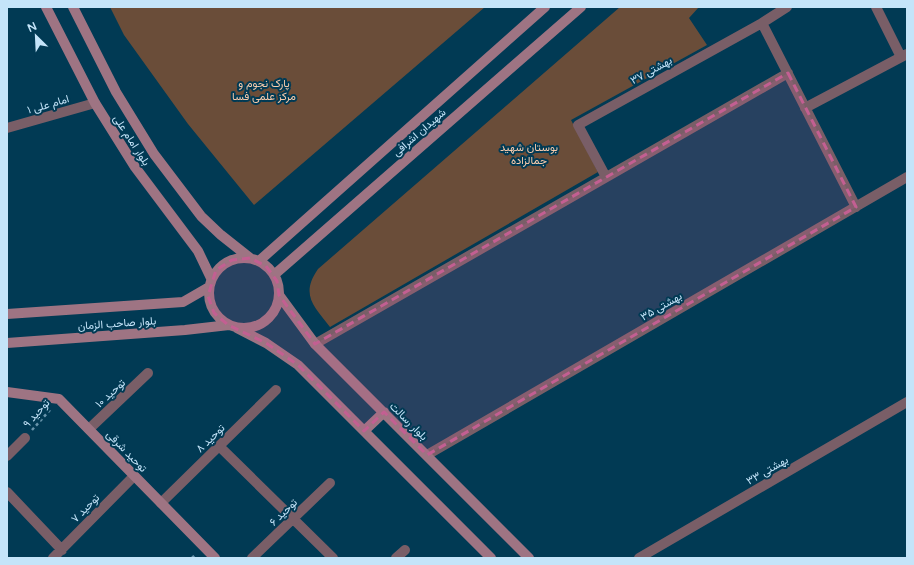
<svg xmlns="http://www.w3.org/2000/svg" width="914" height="565" font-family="'Varela Round',Vazirmatn,sans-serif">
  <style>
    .green { fill: #6a4d39 }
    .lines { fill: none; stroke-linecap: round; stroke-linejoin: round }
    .path { stroke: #6894ab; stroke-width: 2.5; stroke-dasharray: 3 3; stroke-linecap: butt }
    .street { stroke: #795e67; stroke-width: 10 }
    .secondary { stroke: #9e7483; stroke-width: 10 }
    .marked { fill: #c35f92; fill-opacity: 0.2; stroke: #c35f92; stroke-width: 3; stroke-dasharray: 8 5; stroke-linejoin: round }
    .labels { text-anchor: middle; stroke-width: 4; stroke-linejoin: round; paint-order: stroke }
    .street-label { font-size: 11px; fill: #c4e4f9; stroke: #013a54 }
    .park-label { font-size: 11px; fill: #faccac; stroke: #013a54 }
  </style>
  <rect width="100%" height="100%" fill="#013a54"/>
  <path class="green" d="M 110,7 L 485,7 L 254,205 L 188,124 L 124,35 Z
    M 620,7 L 699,7 L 689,18 L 707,45 L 571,120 L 598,172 L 330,327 C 314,306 300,295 318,269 Z"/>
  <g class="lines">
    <path class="path" d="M 32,430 L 50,410
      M 192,558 L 196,554"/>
    <path class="street" d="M 876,7 L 901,57
      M 762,23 L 856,207
      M 805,108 L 907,54
      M 7,128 L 95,103
      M 606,177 L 578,125 L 762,23 L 787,7
      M 315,344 L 788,73
      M 89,429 L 148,373
      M 219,446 L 333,558
      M 427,455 L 907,177
      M 7,456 L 25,438
      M 7,492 L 62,550
      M 161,503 L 276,390
      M 53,558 L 134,476
      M 252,558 L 330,483
      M 396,558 L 405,550
      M 639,558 L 907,402"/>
    <path class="secondary" d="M 46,7 L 95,103 L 135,167 L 198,251 L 211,278
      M 73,7 L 116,92 L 154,154 L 201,216 L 221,235 L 250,258
      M209 293a35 35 0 1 1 70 0a35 35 0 1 1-70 0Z
      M 259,261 L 545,7
      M 274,275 L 581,7
      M 279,295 L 315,344 L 529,558
      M 7,314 L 183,302 L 209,287
      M 237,328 L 266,343 L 298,365 L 491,558
      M 7,343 L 185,330 L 229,325
      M 7,392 L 59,399 L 215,558
      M 364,431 L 384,412"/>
  </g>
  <path class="marked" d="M 788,73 L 856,207 L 427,455 L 384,412 L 364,431 L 298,365 L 266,343 L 228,325 L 214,313 L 208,296 L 216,270 L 232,260 L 250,258 L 266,266 L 277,281 L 279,295 L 315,344 Z"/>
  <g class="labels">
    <g class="street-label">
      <text transform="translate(651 70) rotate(-29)" y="4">بهشتی ۳۷</text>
      <text transform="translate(48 104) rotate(-16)" y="4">امام علی ۱</text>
      <text transform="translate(419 132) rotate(-41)" y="4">شهیدان اشرافی</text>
      <text transform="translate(132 140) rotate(57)" y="4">بلوار امام علی</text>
      <text transform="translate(661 306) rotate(-30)" y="4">بهشتی ۳۵</text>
      <text transform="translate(117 323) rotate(-4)" y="4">بلوار صاحب الزمان</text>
      <text transform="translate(110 393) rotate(-43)" y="4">توحید ۱۰</text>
      <text transform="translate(36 413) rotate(-48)" y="4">توحید ۹</text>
      <text transform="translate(409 421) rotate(45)" y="4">بلوار رسالت</text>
      <text transform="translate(210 438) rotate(-44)" y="4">توحید ۸</text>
      <text transform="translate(127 451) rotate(46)" y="4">توحید شرقی</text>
      <text transform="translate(767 470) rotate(-30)" y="4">بهشتی ۳۳</text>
      <text transform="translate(85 508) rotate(-46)" y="4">توحید ۷</text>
      <text transform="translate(283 512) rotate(-44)" y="4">توحید ۶</text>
    </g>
    <g class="park-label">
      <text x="264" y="87">پارک نجوم و<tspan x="264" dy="13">مرکز علمی فسا</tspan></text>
      <text x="529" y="151">بوستان شهید<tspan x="529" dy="13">جمالزاده</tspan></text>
    </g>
  </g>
  <rect width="914" height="565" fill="none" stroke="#c4e4f9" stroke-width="16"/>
  <g transform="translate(36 36) rotate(336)" stroke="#013a54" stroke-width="3" paint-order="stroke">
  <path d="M0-3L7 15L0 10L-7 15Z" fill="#c4e4f9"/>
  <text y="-6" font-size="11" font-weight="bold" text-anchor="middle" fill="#c4e4f9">N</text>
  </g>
</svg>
